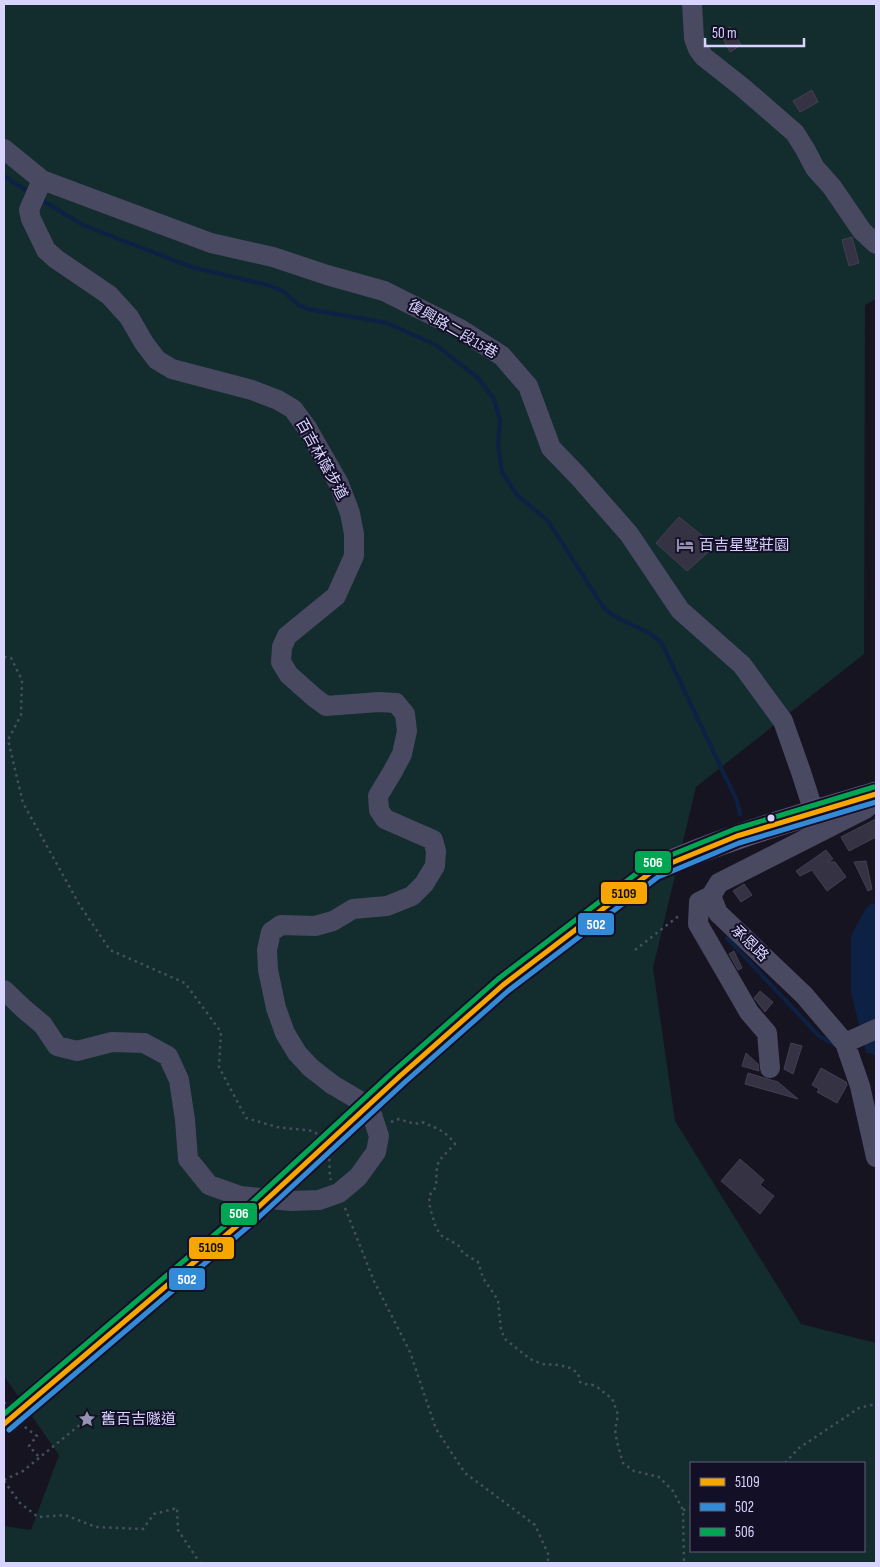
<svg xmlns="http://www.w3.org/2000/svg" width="880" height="1567" font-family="'Sofia Sans Condensed','Noto Sans TC',sans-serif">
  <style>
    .green { fill: #132c2d; fill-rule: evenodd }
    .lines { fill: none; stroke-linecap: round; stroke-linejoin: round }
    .stream { stroke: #0d2144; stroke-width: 4 }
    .river { stroke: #0d2144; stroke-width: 24 }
    .building { fill: #343243; stroke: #433f54 }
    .major-tunnel { stroke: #333142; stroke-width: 25; stroke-dasharray: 25 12; stroke-linecap: butt }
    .path { stroke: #44505f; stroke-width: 2.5; stroke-dasharray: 2.5 4; stroke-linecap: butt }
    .minor { stroke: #4a4962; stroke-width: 20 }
    .major { stroke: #5e5373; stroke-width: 25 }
    .bus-1-casing { stroke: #130f26; stroke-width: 9 }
    .bus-2-casing { stroke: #130f26; stroke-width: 9 }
    .bus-3-casing { stroke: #130f26; stroke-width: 9 }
    .bus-1 { stroke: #f7a600; stroke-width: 5 }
    .bus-2 { stroke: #338bd7; stroke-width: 5 }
    .bus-3 { stroke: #00a651; stroke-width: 5 }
    .bus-dot { fill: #d9d4ff; stroke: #130f26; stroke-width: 2 }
    .labels { text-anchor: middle; stroke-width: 4; stroke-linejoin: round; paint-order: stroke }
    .street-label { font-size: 15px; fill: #d9d4ff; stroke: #130f26 }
    .poi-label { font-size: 15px; fill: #d9d4ff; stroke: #130f26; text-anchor: start }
    .line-badge { stroke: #130f26; stroke-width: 2 }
    .badge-label { font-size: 14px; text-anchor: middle; font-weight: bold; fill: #fff }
    .pale-badge-label { font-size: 14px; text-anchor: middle; font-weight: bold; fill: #111 }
  </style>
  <rect width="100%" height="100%" fill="#161421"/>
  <path class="green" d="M 4,4 L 876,4 L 876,299 L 865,305 L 864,654 L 696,787 L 653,968 L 675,1121 L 801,1324 L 876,1343 L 876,1563 L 4,1563 L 4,1526 L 31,1530 L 59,1455 L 4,1376 ZM 691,1463 L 864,1463 L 864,1551 L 691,1551 Z"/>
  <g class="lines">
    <path class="stream" d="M 4,176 L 29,192
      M 40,199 L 83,225 L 191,267 L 267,285 L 283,291 L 299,305 L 308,309 L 387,323 L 436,345 L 478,378 L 494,399 L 500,420 L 498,445 L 502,472 L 517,495 L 548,521 L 604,608 C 621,625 647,626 662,644 L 737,801 L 740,814
      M 727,938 L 819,1036 L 835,1045
      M 868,1051 L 876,1049"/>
    <path class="river" d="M 876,915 L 863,938 L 863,991 L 876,1043"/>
  </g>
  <path class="building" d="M 730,27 L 741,45 L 730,52 L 720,33 Z
    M 812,90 L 818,102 L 800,112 L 793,101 Z
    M 852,237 L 859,263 L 849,266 L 842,240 Z
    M 679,517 L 715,546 L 687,571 L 656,543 Z
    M 876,819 L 876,837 L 849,851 L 841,837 Z
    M 826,850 L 833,859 L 827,862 L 835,862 L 846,877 L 827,891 L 812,870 L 800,876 L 796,871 Z
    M 866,861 L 872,889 L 868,891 L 854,862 Z
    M 744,884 L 752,895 L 741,902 L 733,891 Z
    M 734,951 L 742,968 L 738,970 L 729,954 Z
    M 760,991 L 773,1002 L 765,1012 L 754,998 Z
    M 791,1043 L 802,1046 L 793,1074 L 784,1069 Z
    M 746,1053 L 758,1064 L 759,1071 L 742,1066 Z
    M 821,1068 L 846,1082 L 847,1085 L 837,1103 L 817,1092 L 819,1089 L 812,1085 Z
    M 748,1073 L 778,1082 L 798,1099 L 745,1084 Z
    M 740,1159 L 764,1180 L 760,1185 L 774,1196 L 760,1214 L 721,1181 Z"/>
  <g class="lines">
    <path class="major-tunnel" d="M 4,1424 L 252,1213 L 400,1076 L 503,985 L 654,870"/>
    <path class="path" d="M 4,657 L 11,658 L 22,680 L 21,715 L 8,740 L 23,803 L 79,904 L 110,950 L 185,983 L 221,1032 L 219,1067 L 246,1118 L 277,1127 L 313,1131 L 325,1139 L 329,1152 L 330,1178 L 331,1180
      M 635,950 L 681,914
      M 391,1122 L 399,1119 L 415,1124 L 422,1122 C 436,1128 446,1131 455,1144 C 435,1164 437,1160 436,1187 L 429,1196 L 430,1208 L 436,1228 L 442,1236 L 458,1245 L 463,1253 L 478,1262 L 483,1278 L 498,1300 L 501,1330 L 505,1339 L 530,1359 L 542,1364 L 559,1365 L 570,1368 L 578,1373 L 580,1382 C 585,1385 588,1384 593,1385 C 601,1388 605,1395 612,1398 L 618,1415 L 615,1430 L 617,1442 L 623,1463 L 634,1471 L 659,1477 L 673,1491 L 683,1510 L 684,1563
      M 345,1208 L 374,1281 L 410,1352 L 436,1429 L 465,1473 L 535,1525 L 549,1556 L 547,1563
      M 4,1402 L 26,1428 L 37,1436 L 29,1446 L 39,1457
      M 785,1463 L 799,1448 L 859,1408 L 876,1404
      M 4,1480 L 23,1471 L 87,1419
      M 4,1481 L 20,1503 L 38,1517 L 65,1515 L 96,1527 L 143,1529 L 154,1514 L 177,1508 L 178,1530 L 200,1563
      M 683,1510 L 691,1508"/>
    <path class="minor" d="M 692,4 L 694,38 L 698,49 L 704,57 L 742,87 L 795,133 L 805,149 L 815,168 L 832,187 L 862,231 L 876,244
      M 4,149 L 42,180 L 211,243 L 273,257 L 327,275 L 384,291 L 460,329 L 502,356 L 528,386 L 551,448 L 578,476 L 629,534 L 680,610 L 742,665 L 783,721 L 801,772 L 820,831
      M 876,800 L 865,809 L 719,883 L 711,896 L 718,913 L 804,995 L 845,1043 L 860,1086 L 876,1157
      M 711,896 L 699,902 L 698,924 L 749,1012 L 767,1033 L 770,1068
      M 4,990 L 24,1009 L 43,1025 L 57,1046 L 77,1051 L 112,1042 L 144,1043 L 168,1056 L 179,1080 L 185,1120 L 188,1159 L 209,1185 L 240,1196 L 291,1201 L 319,1200 L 339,1193 L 358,1177 L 376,1152 L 379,1136 L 372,1115 L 367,1105 L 333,1085 L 310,1067 L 297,1053 L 285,1033 L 276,1008 L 268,970 L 267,950 L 271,932 L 281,925 L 315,926 L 333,921 L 353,909 L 387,906 L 412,896 L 424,884 L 435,866 L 436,851 L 433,840 L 385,819 L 379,810 L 378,796 L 393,771 L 402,754 L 407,731 L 405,714 L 396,703 L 379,702 L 326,706 L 315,698 L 289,675 L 281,662 L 282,647 L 287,636 L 336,596 L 354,556 L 354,534 L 350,513 L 339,484 L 307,428 L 293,409 L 278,400 L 252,390 L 172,369 L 157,360 L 144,343 L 129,317 L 109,295 L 56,259 L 46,250 L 31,219 L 29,210 L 42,180
      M 845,1043 L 876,1029"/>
    <path class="major" d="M 654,870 C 725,837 801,817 876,794"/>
    <g class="bus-1-casing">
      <path id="bus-1" d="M 4,1424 L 252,1213 L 400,1076 L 503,985 L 654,870 L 737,836 L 876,794"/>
    </g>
    <g class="bus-2-casing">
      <path id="bus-2" d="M 9,1430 L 257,1219 L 405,1082 L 508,991 L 658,877 L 739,843 L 876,802"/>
    </g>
    <g class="bus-3-casing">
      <path id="bus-3" d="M 4,1414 L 247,1207 L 395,1070 L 498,979 L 649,864 L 735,829 L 874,787"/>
    </g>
    <use href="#bus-1" class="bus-1"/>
    <use href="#bus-2" class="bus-2"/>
    <use href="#bus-3" class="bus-3"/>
  </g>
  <defs>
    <g id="hotel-bare" transform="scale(1.35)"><path d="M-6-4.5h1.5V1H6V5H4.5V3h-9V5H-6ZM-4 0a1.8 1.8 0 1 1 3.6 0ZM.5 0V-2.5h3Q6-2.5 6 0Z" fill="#9591b1" stroke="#130f26" stroke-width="2.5" paint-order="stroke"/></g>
    <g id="sight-bare" transform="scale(1.35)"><path d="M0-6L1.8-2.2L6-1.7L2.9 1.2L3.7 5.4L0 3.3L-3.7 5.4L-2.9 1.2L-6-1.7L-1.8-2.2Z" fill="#9591b1" stroke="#130f26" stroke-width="2.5" paint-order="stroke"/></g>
  </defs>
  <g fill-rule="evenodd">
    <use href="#hotel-bare" x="685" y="545"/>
    <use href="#sight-bare" x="87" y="1419"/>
  </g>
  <circle class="bus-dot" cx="771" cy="818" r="4.5"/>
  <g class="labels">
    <g class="street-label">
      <text transform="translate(453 329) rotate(30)" y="5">復興路二段15巷</text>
      <text transform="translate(322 459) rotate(61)" y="5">百吉林蔭步道</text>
      <text transform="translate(750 943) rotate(44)" y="5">承恩路</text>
    </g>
    <g class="poi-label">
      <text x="699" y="550">百吉星墅莊園</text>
      <text x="101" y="1424">舊百吉隧道</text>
    </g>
  </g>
  <g class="line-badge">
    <rect x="634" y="850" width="38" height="24" rx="5" fill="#00a651"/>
    <rect x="600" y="881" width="48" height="24" rx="5" fill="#f7a600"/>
    <rect x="577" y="912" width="38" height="24" rx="5" fill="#338bd7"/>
    <rect x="220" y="1202" width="38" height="24" rx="5" fill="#00a651"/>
    <rect x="188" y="1236" width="47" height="24" rx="5" fill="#f7a600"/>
    <rect x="168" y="1267" width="38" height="24" rx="5" fill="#338bd7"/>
  </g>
  <g class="badge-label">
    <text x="653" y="867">506</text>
    <text x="596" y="929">502</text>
    <text x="239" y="1218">506</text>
    <text x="187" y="1284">502</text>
  </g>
  <g class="pale-badge-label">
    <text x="624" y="898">5109</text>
    <text x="211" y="1252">5109</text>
  </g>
  <rect width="880" height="1567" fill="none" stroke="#d9d4ff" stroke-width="10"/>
  <rect x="690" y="1462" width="175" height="90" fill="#130f26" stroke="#625e7d"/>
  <rect x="700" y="1478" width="25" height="8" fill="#f7a600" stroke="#625e7d"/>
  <text x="735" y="1487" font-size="15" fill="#d9d4ff">5109</text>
  <rect x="700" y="1503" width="25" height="8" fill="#338bd7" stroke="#625e7d"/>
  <text x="735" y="1512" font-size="15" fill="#d9d4ff">502</text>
  <rect x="700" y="1528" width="25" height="8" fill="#00a651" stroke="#625e7d"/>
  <text x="735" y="1537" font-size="15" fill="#d9d4ff">506</text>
  <path d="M705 38v8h99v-8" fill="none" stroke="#d9d4ff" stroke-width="2.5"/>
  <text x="712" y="38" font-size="15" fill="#d9d4ff" stroke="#130f26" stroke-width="4" paint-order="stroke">50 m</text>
</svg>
